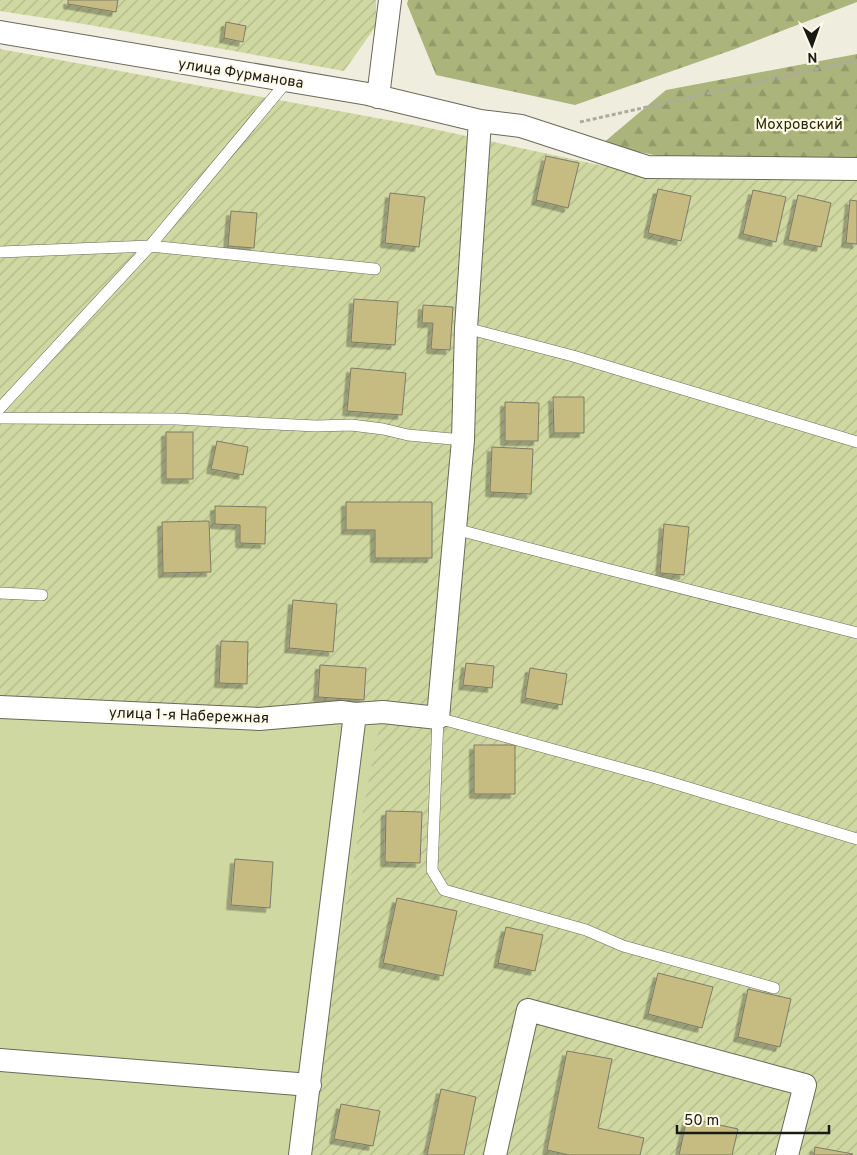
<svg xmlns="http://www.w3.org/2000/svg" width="857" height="1155" font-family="Overpass,sans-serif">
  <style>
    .grass { fill: #d0d8a1 }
    .forest { fill: url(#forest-firs) }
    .garden { fill: url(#garden-furrows) }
    .building { fill: #c6bc81; stroke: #7d7a6c; filter: url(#shadow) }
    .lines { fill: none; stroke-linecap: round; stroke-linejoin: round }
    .service-casing { stroke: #6b695b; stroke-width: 12 }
    .minor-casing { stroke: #6b695b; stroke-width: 24 }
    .path { stroke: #acab9e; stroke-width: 3; stroke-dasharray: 4 2.5; stroke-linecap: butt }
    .service { stroke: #fff; stroke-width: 11 }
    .minor { stroke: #fff; stroke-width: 22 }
    .labels { text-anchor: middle; stroke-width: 4.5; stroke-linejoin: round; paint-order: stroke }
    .street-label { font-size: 15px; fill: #1a1a14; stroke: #fdfaea }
    .park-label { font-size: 15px; fill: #292d00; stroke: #fdfaea }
  </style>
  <defs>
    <pattern id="forest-firs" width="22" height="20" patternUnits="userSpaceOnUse" patternTransform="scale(1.25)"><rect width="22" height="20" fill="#abb47a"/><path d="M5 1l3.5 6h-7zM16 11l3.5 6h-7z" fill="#939a69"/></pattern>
    <pattern id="garden-furrows" width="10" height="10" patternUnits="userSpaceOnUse" patternTransform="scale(1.25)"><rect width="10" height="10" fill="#d0d8a1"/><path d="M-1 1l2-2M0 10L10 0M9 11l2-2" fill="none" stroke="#b2b98a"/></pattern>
    <filter id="shadow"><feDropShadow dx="-4.5" dy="4.5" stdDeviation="0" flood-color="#0004"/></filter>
  </defs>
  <rect width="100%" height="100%" fill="#efeddd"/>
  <path class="grass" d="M 0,707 L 383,712 L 357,841 L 301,1155 L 0,1155 Z"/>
  <path class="forest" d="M 408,0 L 857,0 L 857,2 L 735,49 L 575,105 L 436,75 L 407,4 Z
    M 857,54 L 857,193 L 724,170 L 602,144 L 666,90 Z"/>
  <path class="garden" d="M 0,0 L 376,0 L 376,26 L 344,71 L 90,25 L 0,11 Z
    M 0,49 L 415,125 L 627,171 L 857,169 L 857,1155 L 301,1155 L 357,841 L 382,713 L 0,707 Z"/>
  <path class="building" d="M 68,0 L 118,0 L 116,12 L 68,4 Z
    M 226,22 L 246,26 L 243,42 L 224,38 Z
    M 546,156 L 579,163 L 568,208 L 536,200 Z
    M 658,189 L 691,196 L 681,241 L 648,233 Z
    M 753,190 L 786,197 L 776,242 L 743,234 Z
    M 390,193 L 425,197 L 419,247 L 385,243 Z
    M 798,195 L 831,203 L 821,247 L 788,240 Z
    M 850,200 L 857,201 L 857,244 L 846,243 Z
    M 231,211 L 257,213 L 254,248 L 228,246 Z
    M 354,299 L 398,302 L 395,345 L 351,342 Z
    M 423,305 L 453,307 L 450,350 L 431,349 L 433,323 L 422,323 Z
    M 351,368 L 406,373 L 402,415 L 347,411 Z
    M 553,397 L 584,397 L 584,433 L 554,433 Z
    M 505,402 L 539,403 L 538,441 L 505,441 Z
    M 166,432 L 193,432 L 193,479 L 166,479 Z
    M 217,441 L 248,447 L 243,475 L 211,469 Z
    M 492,447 L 533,449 L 531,494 L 490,492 Z
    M 346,502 L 432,502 L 432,558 L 375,558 L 375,530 L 346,530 Z
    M 215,506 L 266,507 L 265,544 L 240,543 L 240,525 L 215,524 Z
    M 209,521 L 211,572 L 163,573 L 162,522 Z
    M 664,524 L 689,527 L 684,575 L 660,573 Z
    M 293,600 L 337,604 L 333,652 L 289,648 Z
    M 221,641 L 248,642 L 247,684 L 219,683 Z
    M 466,663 L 494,666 L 492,688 L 463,685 Z
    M 320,665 L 366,668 L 364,700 L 318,697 Z
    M 530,668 L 567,674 L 562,705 L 525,698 Z
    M 474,745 L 515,745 L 515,794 L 474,794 Z
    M 386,811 L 422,812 L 420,863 L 385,862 Z
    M 235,859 L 273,862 L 270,908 L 231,905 Z
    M 397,898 L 457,911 L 443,976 L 383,963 Z
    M 506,927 L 543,935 L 535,971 L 498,963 Z
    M 658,973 L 713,987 L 702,1028 L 648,1014 Z
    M 748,989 L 791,999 L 780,1047 L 738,1037 Z
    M 567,1051 L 612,1059 L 598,1128 L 644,1138 L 640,1155 L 569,1155 L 547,1150 Z
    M 441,1089 L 476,1097 L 464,1155 L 427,1155 Z
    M 341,1104 L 380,1111 L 373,1146 L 334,1139 Z
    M 687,1118 L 738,1129 L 732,1155 L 679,1155 Z
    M 815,1147 L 853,1154 L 852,1155 L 814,1155 Z"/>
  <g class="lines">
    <g class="service-casing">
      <path id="service" d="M 0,252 L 150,246 L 375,269
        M 466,328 L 573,356 L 857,442
        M 0,408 L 150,246 L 288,80
        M 0,418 L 176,419 L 316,426 L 351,425 L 383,429 L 408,435 L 463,440
        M 455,529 L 607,569 L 857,633
        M 0,593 L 42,595
        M 774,988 L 623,946 L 586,930 L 444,890 L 432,870 L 438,718 L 656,778 L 857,839"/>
    </g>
    <g class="minor-casing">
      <path id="minor" d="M 0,32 L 368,94 L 480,121 L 521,126 L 647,167 L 857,169
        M 378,97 L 390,0
        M 0,707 L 259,719 L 341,712 L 355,714 L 383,712 L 438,718 L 463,440 L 466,328 L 480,121
        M 0,1060 L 310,1085
        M 300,1155 L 355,714
        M 495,1155 L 528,1010 L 805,1085 L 787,1155"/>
    </g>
    <path class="path" d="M 580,122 L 853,61 L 857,58"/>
    <use href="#service" class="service"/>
    <use href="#minor" class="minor"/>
  </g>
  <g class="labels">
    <g class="street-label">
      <text transform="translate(241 73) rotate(9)" y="5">улица Фурманова</text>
      <text transform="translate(189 715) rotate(2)" y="5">улица 1-я Набережная</text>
    </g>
    <g class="park-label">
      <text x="799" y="129">Мохровский</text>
    </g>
  </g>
  <g transform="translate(812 45) rotate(178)" stroke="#fdfaea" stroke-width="4" paint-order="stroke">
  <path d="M0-4L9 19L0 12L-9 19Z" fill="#1a1a14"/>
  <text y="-8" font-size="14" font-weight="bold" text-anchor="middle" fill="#1a1a14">N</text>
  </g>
  <path d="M677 1125v8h152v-8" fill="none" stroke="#1a1a14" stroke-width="2.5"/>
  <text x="684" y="1125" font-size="15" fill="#1a1a14" stroke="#fdfaea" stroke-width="4" paint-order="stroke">50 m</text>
</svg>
